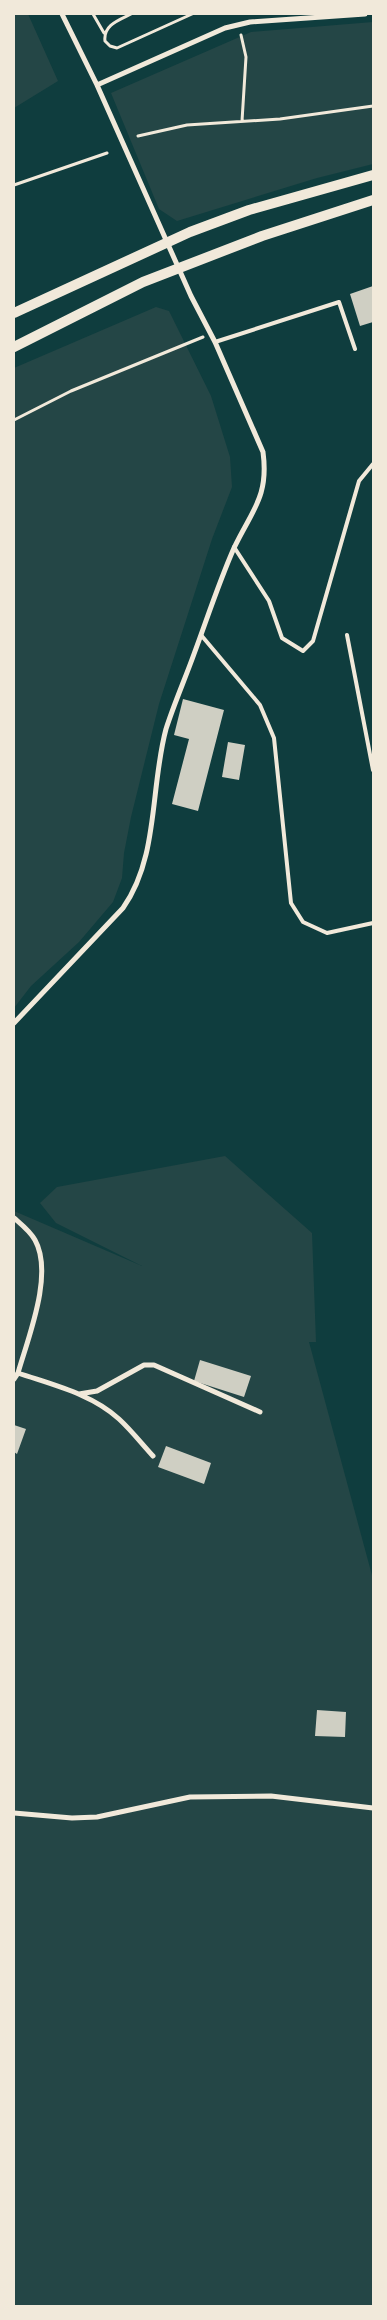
<svg xmlns="http://www.w3.org/2000/svg" width="387" height="2320" font-family="Bitter,serif">
  <style>
    .green { fill: #244646 }
    .building { fill: #cfcfc3 }
    .lines { fill: none; stroke-linecap: round; stroke-linejoin: round }
    .path { stroke: #f1e9da; stroke-width: 3 }
    .service { stroke: #f1e9da; stroke-width: 4 }
    .minor { stroke: #f1e9da; stroke-width: 5 }
    .secondary { stroke: #f1e9da; stroke-width: 10 }
  </style>
  <rect width="100%" height="100%" fill="#0f3d3e"/>
  <path class="green" d="M 14,14 L 28,14 L 58,81 L 14,108 Z
    M 373,22 L 373,164 L 317,178 L 177,221 L 159,209 L 111,93 L 251,32 Z
    M 156,307 L 169,311 L 211,396 L 230,457 L 232,487 L 212,539 L 159,704 L 131,817 L 124,853 L 122,878 L 113,902 L 79,942 L 31,986 L 14,1008 L 14,368 Z
    M 225,1156 L 312,1233 L 316,1342 L 309,1342 L 373,1579 L 373,2306 L 14,2306 L 14,1211 L 142,1266 L 56,1223 L 40,1203 L 57,1187 Z"/>
  <path class="building" d="M 373,286 L 373,322 L 360,326 L 350,294 Z
    M 183,699 L 224,710 L 198,811 L 172,804 L 189,739 L 174,735 Z
    M 228,742 L 245,745 L 239,780 L 222,777 Z
    M 200,1360 L 251,1376 L 244,1397 L 194,1381 Z
    M 14,1425 L 26,1429 L 17,1454 L 14,1452 Z
    M 166,1446 L 211,1463 L 204,1484 L 158,1467 Z
    M 317,1710 L 346,1712 L 345,1737 L 315,1736 Z"/>
  <g class="lines">
    <path class="path" d="M 93,14 L 104,33
      M 131,14 C 119,20 103,25 105,41 L 110,46 L 117,48 L 192,14
      M 241,35 L 246,57 L 242,121
      M 138,136 L 187,125 L 280,119 L 373,106
      M 14,185 L 107,153
      M 14,420 L 71,391 L 203,337"/>
    <path class="service" d="M 215,342 L 339,302 L 355,349
      M 234,547 L 269,601 L 282,638 L 303,651 L 313,641 L 359,481 L 373,464
      M 201,635 L 260,705 L 274,738 L 291,903 L 303,922 L 327,933 L 373,923
      M 347,635 L 373,770"/>
    <path class="minor" d="M 97,85 L 225,28 L 250,22 L 365,14
      M 14,1023 L 123,908 C 159,857 150,788 166,729 C 174,704 185,679 194,654 C 207,619 219,582 234,548 C 252,510 269,497 263,452 L 215,342 L 191,296 L 97,85 L 62,14
      M 14,1218 C 22,1225 30,1231 35,1240 C 54,1274 28,1338 18,1373 L 14,1379
      M 18,1373 C 53,1385 92,1394 119,1419 C 131,1430 142,1444 153,1456
      M 79,1394 L 97,1391 L 144,1365 L 154,1365 L 260,1412
      M 14,1813 L 72,1818 L 97,1817 L 190,1797 L 271,1796 L 373,1808"/>
    <path class="secondary" d="M 14,313 L 190,232 L 249,210 L 373,175
      M 14,347 L 143,282 L 262,236 L 373,200"/>
  </g>
  <rect width="387" height="2320" fill="none" stroke="#f1e9da" stroke-width="30"/>
</svg>
